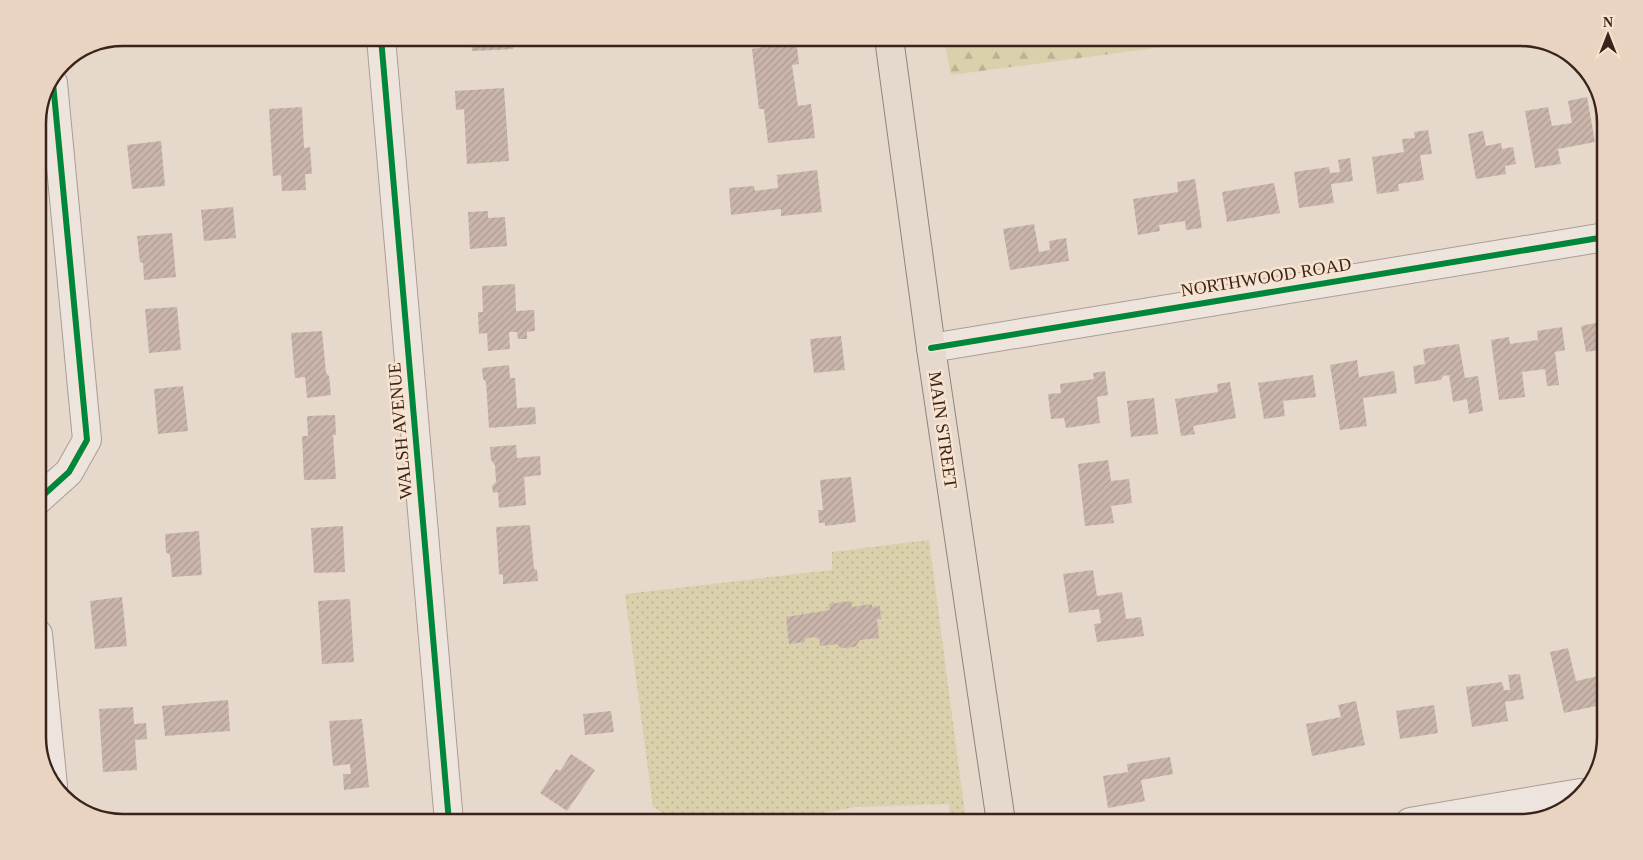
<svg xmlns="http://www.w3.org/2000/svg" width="1643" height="860" font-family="'Times New Roman',serif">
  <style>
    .grass { fill: url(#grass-dots) }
    .forest { fill: url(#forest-firs) }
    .building { fill: url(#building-hatch) }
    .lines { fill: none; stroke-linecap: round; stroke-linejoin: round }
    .minor-casing { stroke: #aa9d94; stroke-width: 30 }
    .major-casing { stroke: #90837a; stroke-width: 30 }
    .minor { stroke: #ede5dd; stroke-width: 28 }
    .major { stroke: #e5d9cd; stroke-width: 28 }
    .cycleway-casing { stroke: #f8e3cf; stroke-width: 9 }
    .cycleway { stroke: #00873e; stroke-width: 6 }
    .labels { text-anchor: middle; stroke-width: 5; stroke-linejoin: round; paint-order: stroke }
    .street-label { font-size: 18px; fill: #3a231b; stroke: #f8e3cf }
    .rim { fill: none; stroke: #3a231b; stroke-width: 2.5 }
  </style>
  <defs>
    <pattern id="grass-dots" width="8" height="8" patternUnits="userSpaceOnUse" patternTransform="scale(1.25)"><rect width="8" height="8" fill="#dad0ab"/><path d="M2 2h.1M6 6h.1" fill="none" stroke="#bcb293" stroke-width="1.8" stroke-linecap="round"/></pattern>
    <pattern id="forest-firs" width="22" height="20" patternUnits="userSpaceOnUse" patternTransform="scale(1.25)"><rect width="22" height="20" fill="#dad0ab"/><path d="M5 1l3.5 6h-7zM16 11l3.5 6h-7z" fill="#bcb293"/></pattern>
    <pattern id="building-hatch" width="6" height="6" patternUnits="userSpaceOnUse" patternTransform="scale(1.25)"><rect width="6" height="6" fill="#cab5ab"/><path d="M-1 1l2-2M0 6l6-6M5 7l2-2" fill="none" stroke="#ae9b93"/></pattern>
  </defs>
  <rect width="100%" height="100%" fill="#e6d8ca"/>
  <path class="grass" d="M 929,540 L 966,822 L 943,822 L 949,820 L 949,804 L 856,807 L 771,822 L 677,822 L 653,807 L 625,594 L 832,570 L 832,552 Z"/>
  <path class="forest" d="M 944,38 L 1230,38 L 951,75 Z"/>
  <path class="building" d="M 465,38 L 513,38 L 513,49 L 472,51 L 471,42 L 465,43 Z
    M 763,38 L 796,38 L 799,64 L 792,65 L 798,106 L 811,104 L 815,138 L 768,143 L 764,109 L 759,109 L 752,49 L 764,47 Z
    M 504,88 L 509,161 L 467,164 L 464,109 L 456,110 L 455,91 Z
    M 1587,97 L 1595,142 L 1558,149 L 1561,164 L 1535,168 L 1525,111 L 1548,107 L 1552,126 L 1572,123 L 1568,101 Z
    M 302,107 L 304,148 L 310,147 L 312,174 L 305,174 L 306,190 L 282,191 L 281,175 L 273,176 L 269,109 Z
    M 1428,130 L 1432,154 L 1420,155 L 1424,180 L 1398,184 L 1399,191 L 1377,194 L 1372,157 L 1404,152 L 1402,139 L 1415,138 L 1414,132 Z
    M 1483,131 L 1486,146 L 1501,143 L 1502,149 L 1513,147 L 1516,164 L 1505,166 L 1506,174 L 1476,179 L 1468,134 Z
    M 161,141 L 165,186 L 132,189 L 127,145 Z
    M 1350,158 L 1353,181 L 1331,184 L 1334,203 L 1299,208 L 1294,172 L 1329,167 L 1330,173 L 1340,172 L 1338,160 Z
    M 817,170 L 822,212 L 781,216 L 781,209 L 731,215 L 729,188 L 754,186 L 755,191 L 778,188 L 777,175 Z
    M 1195,179 L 1202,228 L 1186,230 L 1185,221 L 1159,225 L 1160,231 L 1138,235 L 1133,199 L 1178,192 L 1177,182 Z
    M 1274,183 L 1280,213 L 1227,222 L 1222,192 Z
    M 233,207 L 236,238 L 204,241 L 201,210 Z
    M 488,211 L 488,218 L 505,217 L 507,246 L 470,249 L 468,212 Z
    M 1034,224 L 1039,252 L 1050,250 L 1049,241 L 1066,238 L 1069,261 L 1010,270 L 1003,229 Z
    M 172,233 L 176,277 L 144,280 L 143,263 L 140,262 L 137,236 Z
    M 515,284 L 516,311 L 534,310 L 535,331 L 527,332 L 527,339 L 518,339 L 517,332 L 509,332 L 510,349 L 488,351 L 487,333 L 479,334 L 478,312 L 483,312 L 482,286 Z
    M 177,307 L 181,350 L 149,353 L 145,309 Z
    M 1605,321 L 1605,349 L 1586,352 L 1581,326 Z
    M 1562,327 L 1565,350 L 1555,352 L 1559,385 L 1547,386 L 1545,369 L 1522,372 L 1525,397 L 1499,400 L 1491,340 L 1509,337 L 1510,344 L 1538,340 L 1537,331 Z
    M 322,331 L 326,373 L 329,376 L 331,395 L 307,398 L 305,377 L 295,378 L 291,333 Z
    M 841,336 L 845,370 L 814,373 L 810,339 Z
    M 1459,344 L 1465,378 L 1478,376 L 1483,411 L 1469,414 L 1467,399 L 1453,402 L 1449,375 L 1443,376 L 1441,380 L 1415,384 L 1413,366 L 1425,364 L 1423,349 Z
    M 1357,360 L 1359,377 L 1394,371 L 1397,393 L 1363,398 L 1367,426 L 1340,430 L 1330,365 Z
    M 509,365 L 510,378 L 515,378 L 517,408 L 535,407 L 536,424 L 489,428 L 486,382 L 483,379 L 482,368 Z
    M 1105,371 L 1108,395 L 1097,397 L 1100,423 L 1066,428 L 1064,418 L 1051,419 L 1048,394 L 1061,393 L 1060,384 L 1094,379 L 1093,373 Z
    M 1313,375 L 1316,397 L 1283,401 L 1285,416 L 1264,419 L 1258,383 Z
    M 1230,382 L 1236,418 L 1193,426 L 1195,434 L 1181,436 L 1175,399 L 1218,392 L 1217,384 Z
    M 183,386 L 188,431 L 158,434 L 154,389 Z
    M 1154,398 L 1158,434 L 1131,437 L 1127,401 Z
    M 335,415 L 336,435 L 333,435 L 336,479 L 304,480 L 302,436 L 308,436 L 307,416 Z
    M 516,445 L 517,458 L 540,456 L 541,475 L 524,477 L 526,505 L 499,508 L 498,492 L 493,493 L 492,486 L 496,482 L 495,465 L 491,460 L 490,447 Z
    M 1108,460 L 1111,481 L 1129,479 L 1132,503 L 1111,506 L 1114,523 L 1085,526 L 1078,464 Z
    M 851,477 L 856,522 L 825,526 L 825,523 L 819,523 L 818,510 L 823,510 L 820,480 Z
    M 530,525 L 534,569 L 537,570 L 538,581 L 503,584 L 503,575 L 499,574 L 496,527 Z
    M 343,526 L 345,572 L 314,573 L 311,528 Z
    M 199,531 L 202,575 L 172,577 L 170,555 L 166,552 L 165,534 Z
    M 1093,570 L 1097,596 L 1122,592 L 1126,619 L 1141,617 L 1144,636 L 1097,642 L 1094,624 L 1101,623 L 1099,609 L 1069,613 L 1063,574 Z
    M 122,597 L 127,646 L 95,649 L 90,601 Z
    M 350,599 L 354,662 L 322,664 L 318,601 Z
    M 851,601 L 852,607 L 872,604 L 872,607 L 880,606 L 881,619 L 877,619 L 879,638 L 860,640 L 855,647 L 841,648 L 837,644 L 820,646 L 819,637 L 805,638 L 805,642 L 789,644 L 786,617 L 830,610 L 829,604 Z
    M 1568,648 L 1576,681 L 1599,676 L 1605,704 L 1564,713 L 1550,652 Z
    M 1520,674 L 1524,699 L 1505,702 L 1508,721 L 1472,727 L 1466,687 L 1502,682 L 1504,690 L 1510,690 L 1508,675 Z
    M 228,700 L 230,731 L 165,736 L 162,706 Z
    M 1356,701 L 1365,745 L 1312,756 L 1306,724 L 1341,717 L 1338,705 Z
    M 1434,705 L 1438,733 L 1400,739 L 1396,711 Z
    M 133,707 L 134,724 L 146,723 L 147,739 L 135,740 L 137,770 L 103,772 L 99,709 Z
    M 611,711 L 614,732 L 585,735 L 583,714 Z
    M 362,719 L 369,787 L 344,790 L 343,774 L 351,774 L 350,764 L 333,766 L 329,721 Z
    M 571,754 L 595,770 L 567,811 L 540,793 L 556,769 L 560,771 Z
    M 1170,757 L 1173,774 L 1141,780 L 1145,801 L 1108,808 L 1103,776 L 1128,772 L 1127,764 Z"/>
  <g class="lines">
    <g class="minor-casing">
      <path id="minor" d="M 381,38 L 449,822
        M 931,348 L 1605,237
        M 38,500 L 69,472 L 87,440 L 53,83
        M 38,634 L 53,786
        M 1410,822 L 1580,793"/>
    </g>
    <g class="major-casing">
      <path id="major" d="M 889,38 L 931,348 L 1001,822"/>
    </g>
    <use href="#minor" class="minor"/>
    <use href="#major" class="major"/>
    <g class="cycleway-casing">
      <path id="cycleway" d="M 381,38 L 449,822
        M 931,348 L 1605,237
        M 38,500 L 69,472 L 87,440 L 53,83"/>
    </g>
    <use href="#cycleway" class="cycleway"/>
  </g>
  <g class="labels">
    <g class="street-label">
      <text transform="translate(1266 277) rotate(-9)" y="6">NORTHWOOD ROAD</text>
      <text transform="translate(943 430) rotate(82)" y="6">MAIN STREET</text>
      <text transform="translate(400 431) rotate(-95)" y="6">WALSH AVENUE</text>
    </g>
  </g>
  <path d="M0 0H1643V860H0ZM123 46H1520A77 77 0 0 1 1597 123V737A77 77 0 0 1 1520 814H123A77 77 0 0 1 46 737V123A77 77 0 0 1 123 46Z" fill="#e9d4c1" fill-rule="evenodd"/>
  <path class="rim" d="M123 46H1520A77 77 0 0 1 1597 123V737A77 77 0 0 1 1520 814H123A77 77 0 0 1 46 737V123A77 77 0 0 1 123 46Z"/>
  <g transform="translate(1608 35)" stroke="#f8e3cf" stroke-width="4" paint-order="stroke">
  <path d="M0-4L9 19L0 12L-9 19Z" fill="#3a231b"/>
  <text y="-8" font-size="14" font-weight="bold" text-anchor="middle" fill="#3a231b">N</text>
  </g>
</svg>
